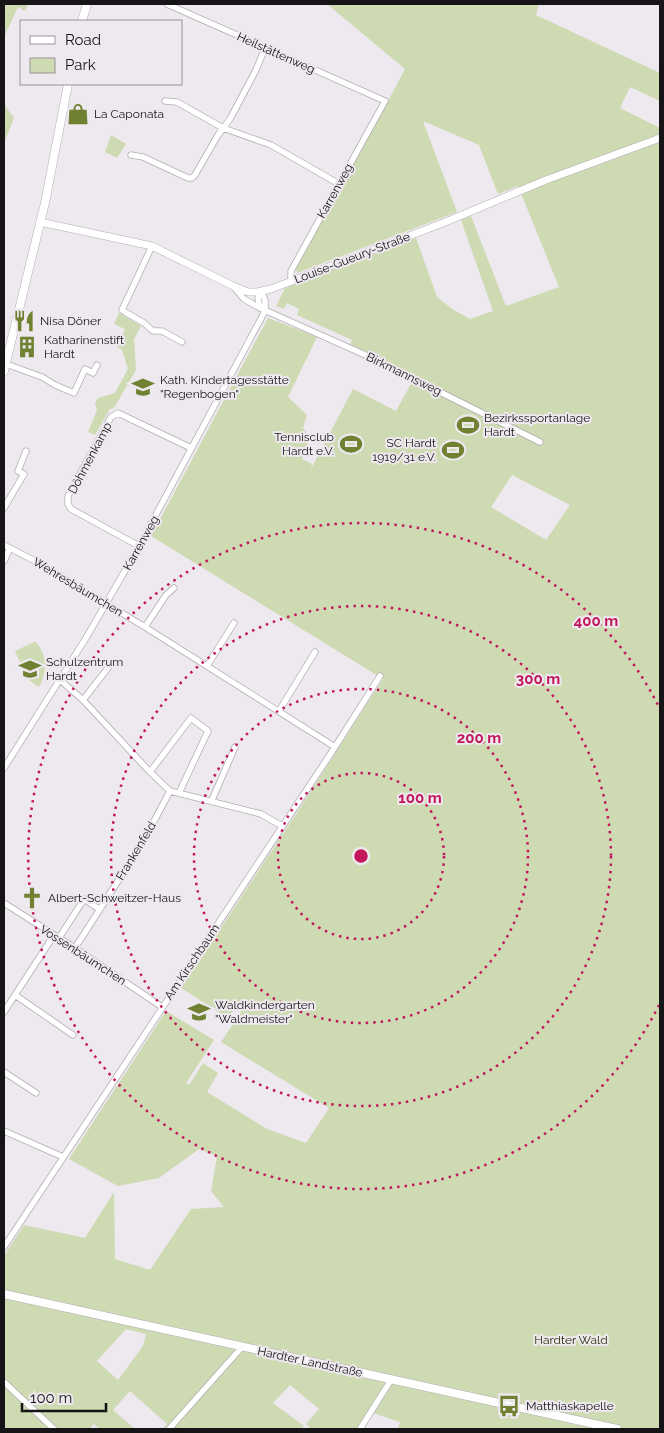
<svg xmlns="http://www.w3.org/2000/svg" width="664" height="1433" font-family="Raleway,sans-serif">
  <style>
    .green { fill: #cedab2; fill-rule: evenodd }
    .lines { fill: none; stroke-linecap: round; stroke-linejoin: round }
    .minor-casing { stroke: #b2adb3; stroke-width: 7 }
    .tertiary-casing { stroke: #b2adb3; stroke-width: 8 }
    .secondary-casing { stroke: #b2adb3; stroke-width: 9 }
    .minor { stroke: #fff; stroke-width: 5.5 }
    .tertiary { stroke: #fff; stroke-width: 7 }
    .secondary { stroke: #fff; stroke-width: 8 }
    .ring { fill: none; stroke: #c2185b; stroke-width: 2.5; stroke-dasharray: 2.5 5 }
    .labels { text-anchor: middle; stroke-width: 4; stroke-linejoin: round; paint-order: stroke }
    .street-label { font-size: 12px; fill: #161416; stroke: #eee8ef }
    .poi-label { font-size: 12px; fill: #161416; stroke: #eee8ef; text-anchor: start }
    .park-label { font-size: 12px; fill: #262e06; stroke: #eee8ef }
    .centre { fill: #c2185b; stroke: #eee8ef; stroke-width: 2.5 }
    .ring-label { font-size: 15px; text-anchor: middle; font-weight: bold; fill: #c2185b; stroke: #eee8ef; stroke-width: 4; stroke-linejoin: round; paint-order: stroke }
  </style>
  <rect width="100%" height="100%" fill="#eee8ef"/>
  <path class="green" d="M 4,4 L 28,4 L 25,11 L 18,7 L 4,37 Z
    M 327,4 L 539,4 L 536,15 L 660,73 L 660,101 L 630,87 L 620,108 L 660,128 L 660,1429 L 398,1429 L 400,1422 L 373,1413 L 362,1429 L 311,1429 L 306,1424 L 319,1409 L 290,1385 L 273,1403 L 304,1426 L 301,1429 L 221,1429 L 215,1427 L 215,1429 L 162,1429 L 167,1424 L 130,1391 L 113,1410 L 135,1429 L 100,1429 L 94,1424 L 89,1429 L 4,1429 L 4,1256 L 24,1225 L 85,1238 L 114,1192 L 115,1259 L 150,1270 L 191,1209 L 224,1207 L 211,1191 L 217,1156 L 199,1149 L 159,1178 L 118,1186 L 69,1159 L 166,1011 L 214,1040 L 186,1083 L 189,1085 L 203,1063 L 218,1073 L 207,1092 L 267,1129 L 306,1143 L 329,1108 L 221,1042 L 241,1012 L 235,1009 L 228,1018 L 181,988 L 300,808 L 383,679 L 151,536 L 268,318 L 317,337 L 288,397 L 307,415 L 303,428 L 310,437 L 302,459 L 312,464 L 311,469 L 353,389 L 396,411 L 413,380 L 415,376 L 350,344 L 352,340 L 297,315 L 299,309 L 287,303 L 284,309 L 276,306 L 285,288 L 416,238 L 437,297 L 452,309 L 470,319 L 493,311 L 461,220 L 471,216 L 506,306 L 559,287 L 518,186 L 498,194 L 479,145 L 423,121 L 457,212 L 297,273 L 296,266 L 385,107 L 405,69 ZM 512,475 L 570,505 L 546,540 L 491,507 ZM 126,1329 L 146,1334 L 143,1346 L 118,1380 L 97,1361 Z
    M 4,104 L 14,118 L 4,143 Z
    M 111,135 L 126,144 L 117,158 L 105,152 Z
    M 119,313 L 141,326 L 134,339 L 136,370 L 114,408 L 110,409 L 95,435 L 88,432 L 97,410 L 95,404 L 98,398 L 115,393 L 128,369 L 122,350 L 117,347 L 125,329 L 114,324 Z
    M 34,642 L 36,642 C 48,657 47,672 39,687 L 23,676 L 22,666 L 15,651 Z"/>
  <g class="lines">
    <g class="minor-casing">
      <path id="minor" d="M 167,4 L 385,101 L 291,271 L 291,282
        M 165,101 L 177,102 L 223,128 L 271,145 L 339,184
        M 131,155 L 143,157 L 188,178 L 192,178 L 195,175 L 218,135 L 230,119 L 256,70 L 265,48
        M 152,246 L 122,310 L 125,312 L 144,323 L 153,331 L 162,331 L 182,342
        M 233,286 L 244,299 L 260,308 L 372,358 L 540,442
        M 260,308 L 258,298 L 261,291
        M 6,364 L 42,377 L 55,385 L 74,393 L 85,369 L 93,373 L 97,365
        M 4,508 L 24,474 L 18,471 L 26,451
        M 4,545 L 37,562 L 145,627 L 335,747
        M 139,546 L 71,509 L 68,504 L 68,496 L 111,417 L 118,413 L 191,448
        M 4,561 L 10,548
        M 145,627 L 166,595 L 174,588
        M 207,666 L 234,623
        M 59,679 L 83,700 L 150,772 L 170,791 L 261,814 L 282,826
        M 83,700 L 111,664
        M 279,711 L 315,652
        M 4,768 L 86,638 L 137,550 L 265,311 L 265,300 L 261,291
        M 150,772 L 191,718 L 208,731 L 179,793
        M 212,800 L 235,747
        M 4,903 L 75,948 L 162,1007
        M 59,938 L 84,899 L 99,909
        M 75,948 L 143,842 L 170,791
        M 15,995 L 73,1035
        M 4,1012 L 54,935
        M 4,1072 L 36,1093
        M 4,1131 L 63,1157
        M 4,1247 L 335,747 L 380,676
        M 4,1382 L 54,1429
        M 169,1429 L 242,1347
        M 360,1429 L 391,1380"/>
    </g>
    <g class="tertiary-casing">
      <path id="tertiary" d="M 40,222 L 152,246 L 233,286 L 248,292 L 257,292 L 271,289 L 443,223 L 546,180 L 660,138"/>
    </g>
    <g class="secondary-casing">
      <path id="secondary" d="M 82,21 L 87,4
        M 4,371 L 45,203 L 68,84
        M 4,1294 L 617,1429"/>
    </g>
    <use href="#minor" class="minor"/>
    <use href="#tertiary" class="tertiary"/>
    <use href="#secondary" class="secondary"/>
  </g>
  <g class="ring">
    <circle cx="361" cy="856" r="83"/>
    <circle cx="361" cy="856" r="167"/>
    <circle cx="361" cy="856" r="250"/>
    <path d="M659 1005A333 333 0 1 1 659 707"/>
  </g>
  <defs>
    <g id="shop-bare" transform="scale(1.725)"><path d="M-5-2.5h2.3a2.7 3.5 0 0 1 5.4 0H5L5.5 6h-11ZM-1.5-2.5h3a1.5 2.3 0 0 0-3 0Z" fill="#708232" stroke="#eee8ef" stroke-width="2.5" paint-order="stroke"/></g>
    <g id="restaurant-bare" transform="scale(1.725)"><path d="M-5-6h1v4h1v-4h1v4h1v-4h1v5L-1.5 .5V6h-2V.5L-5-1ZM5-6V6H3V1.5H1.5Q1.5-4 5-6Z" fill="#708232" stroke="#eee8ef" stroke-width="2.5" paint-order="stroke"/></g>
    <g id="building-bare" transform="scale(1.725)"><path d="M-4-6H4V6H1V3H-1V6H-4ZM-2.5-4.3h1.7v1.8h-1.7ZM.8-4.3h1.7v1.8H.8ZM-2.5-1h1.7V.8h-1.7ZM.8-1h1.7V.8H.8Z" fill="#708232" stroke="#eee8ef" stroke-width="2.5" paint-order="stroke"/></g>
    <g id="school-bare" transform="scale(1.725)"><path d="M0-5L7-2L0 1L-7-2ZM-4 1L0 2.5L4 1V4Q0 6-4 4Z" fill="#708232" stroke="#eee8ef" stroke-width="2.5" paint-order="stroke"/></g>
    <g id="stadium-bare" transform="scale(1.725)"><path d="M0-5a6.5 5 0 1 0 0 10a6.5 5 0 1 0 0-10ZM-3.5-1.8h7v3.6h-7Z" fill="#708232" stroke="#eee8ef" stroke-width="2.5" paint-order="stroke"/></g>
    <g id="church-bare" transform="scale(1.725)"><path d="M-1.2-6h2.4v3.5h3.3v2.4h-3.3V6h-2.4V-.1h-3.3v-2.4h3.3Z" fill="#708232" stroke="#eee8ef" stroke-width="2.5" paint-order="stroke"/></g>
    <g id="bus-bare" transform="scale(1.725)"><path d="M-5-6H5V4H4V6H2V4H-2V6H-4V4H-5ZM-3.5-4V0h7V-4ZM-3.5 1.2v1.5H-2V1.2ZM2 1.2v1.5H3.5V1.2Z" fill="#708232" stroke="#eee8ef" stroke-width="2.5" paint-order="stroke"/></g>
  </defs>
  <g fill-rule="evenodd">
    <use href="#shop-bare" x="78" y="114"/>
    <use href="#restaurant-bare" x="24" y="321"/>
    <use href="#building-bare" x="27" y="347"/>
    <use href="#school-bare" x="143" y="387"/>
    <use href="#stadium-bare" x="468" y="425"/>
    <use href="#stadium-bare" x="351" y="444"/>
    <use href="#stadium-bare" x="453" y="450"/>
    <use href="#school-bare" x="30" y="669"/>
    <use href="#church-bare" x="32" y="898"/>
    <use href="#school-bare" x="199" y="1012"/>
    <use href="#bus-bare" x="509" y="1406"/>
  </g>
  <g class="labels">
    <g class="street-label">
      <text transform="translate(276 53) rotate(24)" y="4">Heilstättenweg</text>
      <text transform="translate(335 191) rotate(-61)" y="4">Karrenweg</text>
      <text transform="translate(352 258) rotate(-21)" y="4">Louise-Gueury-Straße</text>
      <text transform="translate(404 374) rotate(26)" y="4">Birkmannsweg</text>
      <text transform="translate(90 458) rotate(-62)" y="4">Döhmenkamp</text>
      <text transform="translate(141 543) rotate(-61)" y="4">Karrenweg</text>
      <text transform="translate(78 587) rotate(31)" y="4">Wehresbäumchen</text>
      <text transform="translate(136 851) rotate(-59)" y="4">Frankenfeld</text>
      <text transform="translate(83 955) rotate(33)" y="4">Vossenbäumchen</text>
      <text transform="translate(192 962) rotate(-56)" y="4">Am Kirschbaum</text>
      <text transform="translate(310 1362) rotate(12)" y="4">Hardter Landstraße</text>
    </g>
    <g class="poi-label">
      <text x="94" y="118">La Caponata</text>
      <text x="40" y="325">Nisa Döner</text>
      <text x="44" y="344">Katharinenstift<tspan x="44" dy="14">Hardt</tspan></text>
      <text x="160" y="384">Kath. Kindertagesstätte<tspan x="160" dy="14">"Regenbogen"</tspan></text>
      <text x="484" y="422">Bezirkssportanlage<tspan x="484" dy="14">Hardt</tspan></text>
      <text x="334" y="441" text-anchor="end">Tennisclub<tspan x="334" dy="14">Hardt e.V.</tspan></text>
      <text x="436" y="447" text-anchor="end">SC Hardt<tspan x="436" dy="14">1919/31 e.V.</tspan></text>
      <text x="46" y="666">Schulzentrum<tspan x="46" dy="14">Hardt</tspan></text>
      <text x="48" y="902">Albert-Schweitzer-Haus</text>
      <text x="215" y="1009">Waldkindergarten<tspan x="215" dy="14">"Waldmeister"</tspan></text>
      <text x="526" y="1410">Matthiaskapelle</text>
    </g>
    <g class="park-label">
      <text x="571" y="1344">Hardter Wald</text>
    </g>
  </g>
  <circle cx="361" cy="856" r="8" class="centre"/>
  <g class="ring-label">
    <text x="596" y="626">400 m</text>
    <text x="538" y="684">300 m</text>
    <text x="479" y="743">200 m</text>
    <text x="420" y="803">100 m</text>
  </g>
  <rect width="664" height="1433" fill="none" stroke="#161416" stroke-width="10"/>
  <rect x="20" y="20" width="162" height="65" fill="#eee8ef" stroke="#989398"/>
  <rect x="30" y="36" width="25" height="8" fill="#ffffff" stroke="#989398"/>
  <text x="65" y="45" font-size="15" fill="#161416">Road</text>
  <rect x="30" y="58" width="25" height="15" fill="#cedab2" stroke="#989398"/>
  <text x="65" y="70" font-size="15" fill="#161416">Park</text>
  <path d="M22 1403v8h84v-8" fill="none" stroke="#161416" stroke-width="2.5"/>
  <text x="30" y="1403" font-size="15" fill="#161416" stroke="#eee8ef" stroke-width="4" paint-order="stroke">100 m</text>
</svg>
